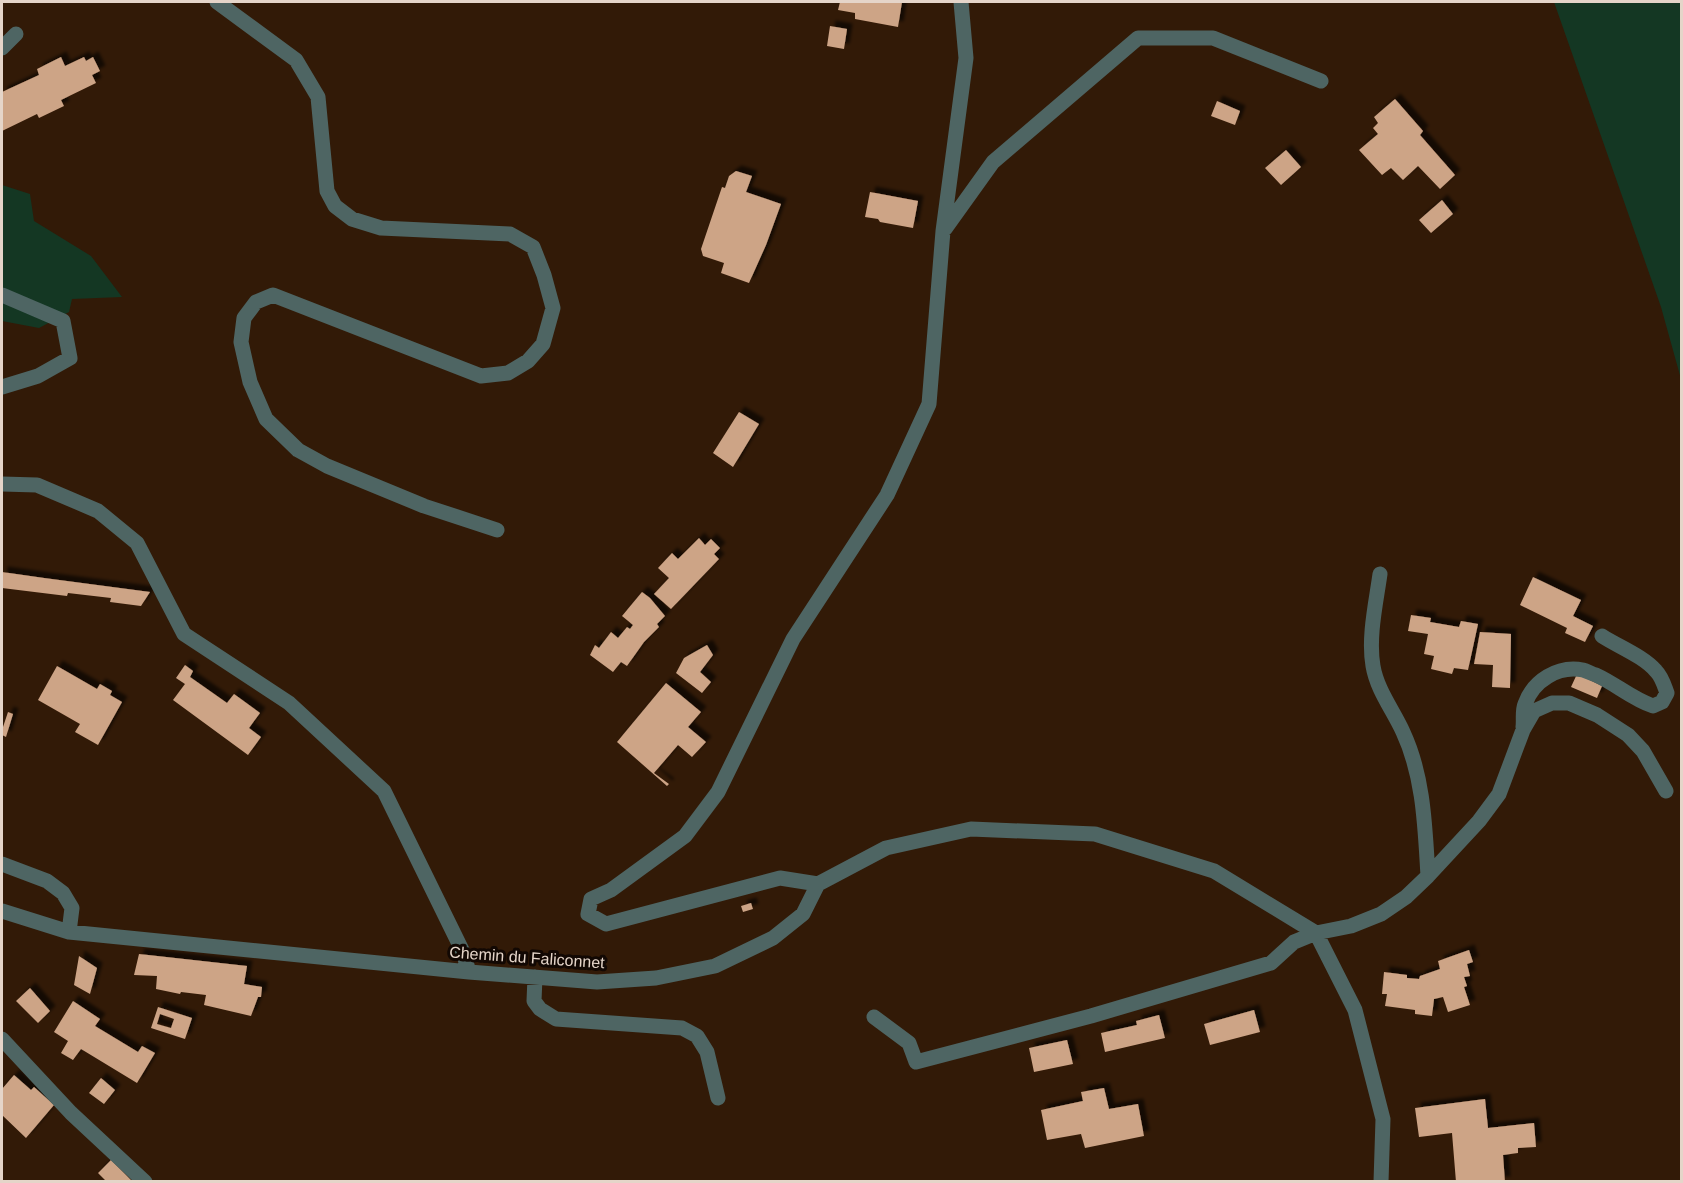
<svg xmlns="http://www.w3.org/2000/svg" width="1683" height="1183" font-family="Helvetica,sans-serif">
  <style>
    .green { fill: #143723 }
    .building { fill: #cda486; fill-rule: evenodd; filter: url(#shadow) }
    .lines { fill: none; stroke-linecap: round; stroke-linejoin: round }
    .minor { stroke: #4e6563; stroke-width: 15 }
    .labels { text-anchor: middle; stroke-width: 6; stroke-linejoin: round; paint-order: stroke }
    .street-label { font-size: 16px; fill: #e5d5c9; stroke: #120803 }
  </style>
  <defs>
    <filter id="shadow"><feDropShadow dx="5.5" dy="-5.5" stdDeviation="1.5" flood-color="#0009"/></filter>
  </defs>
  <rect width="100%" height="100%" fill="#321a07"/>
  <path class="green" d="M 1554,2 L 1681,2 L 1681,379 L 1661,307 Z
    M 2,185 L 30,194 L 34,221 L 91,256 L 122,297 L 72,299 L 69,312 L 39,328 L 2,321 Z"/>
  <path class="building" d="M 840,2 L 902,2 L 898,27 L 855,19 L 855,13 L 838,10 Z
    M 830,26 L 847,29 L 844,49 L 827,46 Z
    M 61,57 L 65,66 L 84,57 L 86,61 L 93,57 L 100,71 L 92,75 L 96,83 L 61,100 L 64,106 L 39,118 L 37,114 L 2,131 L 2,92 L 39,75 L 37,69 Z
    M 1395,99 L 1423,131 L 1420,135 L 1455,175 L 1440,189 L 1418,166 L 1403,180 L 1391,168 L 1382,175 L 1359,150 L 1378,134 L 1373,128 L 1378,123 L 1374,117 Z
    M 1217,101 L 1240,111 L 1235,125 L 1211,116 Z
    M 1286,150 L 1301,167 L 1281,185 L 1265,168 Z
    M 736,171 L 752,176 L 746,192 L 781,204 L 766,245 L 749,283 L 721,273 L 724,263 L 703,256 L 701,249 L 722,187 L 725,188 L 729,176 Z
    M 870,192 L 918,201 L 913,228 L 880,222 L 878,219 L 865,217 Z
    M 1442,200 L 1453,214 L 1431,233 L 1419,220 Z
    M 739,412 L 759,424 L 733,467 L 713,453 Z
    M 699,538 L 705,545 L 711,539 L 720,548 L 714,554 L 719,559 L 671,609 L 654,594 L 669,578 L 658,568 L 672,553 L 678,559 Z
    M 2,572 L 44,578 L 150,592 L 141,606 L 110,602 L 111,598 L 68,593 L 67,596 L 2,588 Z
    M 1533,577 L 1581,600 L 1573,616 L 1593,626 L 1585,642 L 1565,633 L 1567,628 L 1520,605 Z
    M 642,592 L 650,598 L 665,616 L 657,624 L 659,627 L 644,642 L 627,666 L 621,662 L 613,672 L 590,655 L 595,645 L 599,648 L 611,632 L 618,638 L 627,627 L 630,629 L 633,625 L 622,616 Z
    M 1411,615 L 1431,618 L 1430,622 L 1459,627 L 1461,621 L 1478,624 L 1468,670 L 1454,668 L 1452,674 L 1431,669 L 1434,656 L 1424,654 L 1428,634 L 1408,631 Z
    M 1480,632 L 1511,634 L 1510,688 L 1492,687 L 1493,665 L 1474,664 Z
    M 707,645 L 713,655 L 700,672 L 711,682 L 702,693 L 676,673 L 684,658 Z
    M 185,665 L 193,671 L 190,677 L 227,703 L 234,694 L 260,713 L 249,728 L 261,737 L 248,755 L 173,700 L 185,684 L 176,678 Z
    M 57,666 L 97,689 L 100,684 L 112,691 L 110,695 L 122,702 L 98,745 L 75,732 L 80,724 L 38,700 Z
    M 1577,674 L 1602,686 L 1597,698 L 1571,687 Z
    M 666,683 L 701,712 L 688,727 L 706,742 L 692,757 L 678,745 L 654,773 L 669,784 L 667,786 L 617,742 Z
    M 8,712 L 13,714 L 6,737 L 2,735 L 2,730 Z
    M 751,903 L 753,909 L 743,912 L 741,906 Z
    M 1469,950 L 1473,962 L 1467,964 L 1470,976 L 1464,977 L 1467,986 L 1464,987 L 1470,1005 L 1448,1012 L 1443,997 L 1434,999 L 1432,1016 L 1415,1014 L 1415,1010 L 1385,1006 L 1387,994 L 1382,994 L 1384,972 L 1407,975 L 1407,978 L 1419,979 L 1420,976 L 1440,969 L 1438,961 Z
    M 139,954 L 247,966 L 244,984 L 262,987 L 261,997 L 258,997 L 251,1016 L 204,1005 L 206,995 L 181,992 L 180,994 L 156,989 L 157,976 L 134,975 Z
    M 79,956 L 97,968 L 90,994 L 74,985 Z
    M 30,988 L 50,1011 L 38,1023 L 16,1001 Z
    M 73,1001 L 100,1019 L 95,1026 L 138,1052 L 142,1046 L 155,1053 L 137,1083 L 81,1049 L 73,1060 L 61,1053 L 68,1041 L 54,1032 Z
    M 158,1007 L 192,1018 L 185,1039 L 151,1028 ZM 160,1014 L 174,1019 L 171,1028 L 157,1024 Z
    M 1254,1010 L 1260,1032 L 1210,1045 L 1204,1024 Z
    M 1159,1015 L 1165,1038 L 1105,1052 L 1101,1033 L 1137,1025 L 1136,1021 Z
    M 1067,1040 L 1073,1064 L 1034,1072 L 1029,1048 Z
    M 14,1075 L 31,1090 L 34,1087 L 54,1105 L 26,1138 L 2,1115 L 2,1089 Z
    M 101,1078 L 115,1090 L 104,1104 L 89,1093 Z
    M 1104,1088 L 1109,1109 L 1138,1104 L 1144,1136 L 1085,1148 L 1081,1134 L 1047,1140 L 1041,1110 L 1083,1101 L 1081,1092 Z
    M 1485,1099 L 1488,1128 L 1534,1123 L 1536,1147 L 1518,1148 L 1518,1153 L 1503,1155 L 1505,1182 L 1456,1182 L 1452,1133 L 1419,1137 L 1415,1108 Z
    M 111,1160 L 133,1182 L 107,1182 L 98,1173 Z"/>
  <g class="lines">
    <path class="minor" d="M 217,2 L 296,60 L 318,97 L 327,191 L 335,206 L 352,219 L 381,228 L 510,234 L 533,247 L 544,275 L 553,308 L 543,344 L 528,361 L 508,373 L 481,376 L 273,295 L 256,302 L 244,318 L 241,342 L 250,382 L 266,419 L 298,450 L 327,466 L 424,506 L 497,530
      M 2,48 L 16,34
      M 945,229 L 993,162 L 1138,38 L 1213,38 L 1321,81
      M 2,295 L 63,321 L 70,358 L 38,376 L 2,387
      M 2,484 L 37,485 L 98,511 L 137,543 L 184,634 L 289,703 L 384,791 L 463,952 L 469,972
      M 1380,574 C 1376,603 1368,637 1373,666 C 1377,690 1393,710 1403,732 C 1424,777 1425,828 1428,876
      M 1523,727 C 1524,720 1522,711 1525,704 C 1533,681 1558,665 1583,670 C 1587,671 1592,674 1596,675 C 1616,684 1632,699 1653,706 L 1662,702 L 1667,693 C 1664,685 1662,677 1656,671 C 1643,656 1619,647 1602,636
      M 2,864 L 47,881 L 63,893 L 72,908 L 69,932
      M 818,884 L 780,878 L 606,924 L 588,914 L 591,899 L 611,890 L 685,836 L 718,792 L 793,639 L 887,495 L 929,404 L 943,231 L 966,58 L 961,2
      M 2,911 L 69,932 L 469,972 L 597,982 L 656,978 L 715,966 L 773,938 L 803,914 L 818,884 L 886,848 L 971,829 L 1095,834 L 1214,871 L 1316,933
      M 1316,933 L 1355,1010 L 1383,1119 L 1381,1182
      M 535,977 L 534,1001 L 540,1009 L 556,1019 L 682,1028 L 697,1036 L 707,1052 L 718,1098
      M 874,1017 L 909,1043 L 916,1062 L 1091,1016 L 1271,963 L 1294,942 L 1316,933 L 1351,926 L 1381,914 L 1406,897 L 1428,876 L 1479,821 L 1499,794 L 1523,730 L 1534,711 L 1552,703 L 1569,703 L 1597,715 L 1628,735 L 1643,751 L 1666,791
      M 2,1039 L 71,1113 L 145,1182"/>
  </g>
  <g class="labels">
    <g class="street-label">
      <text transform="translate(527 957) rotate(4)" y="6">Chemin du Faliconnet</text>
    </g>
  </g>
  <rect width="1683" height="1183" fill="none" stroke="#e5d5c9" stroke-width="6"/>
</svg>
